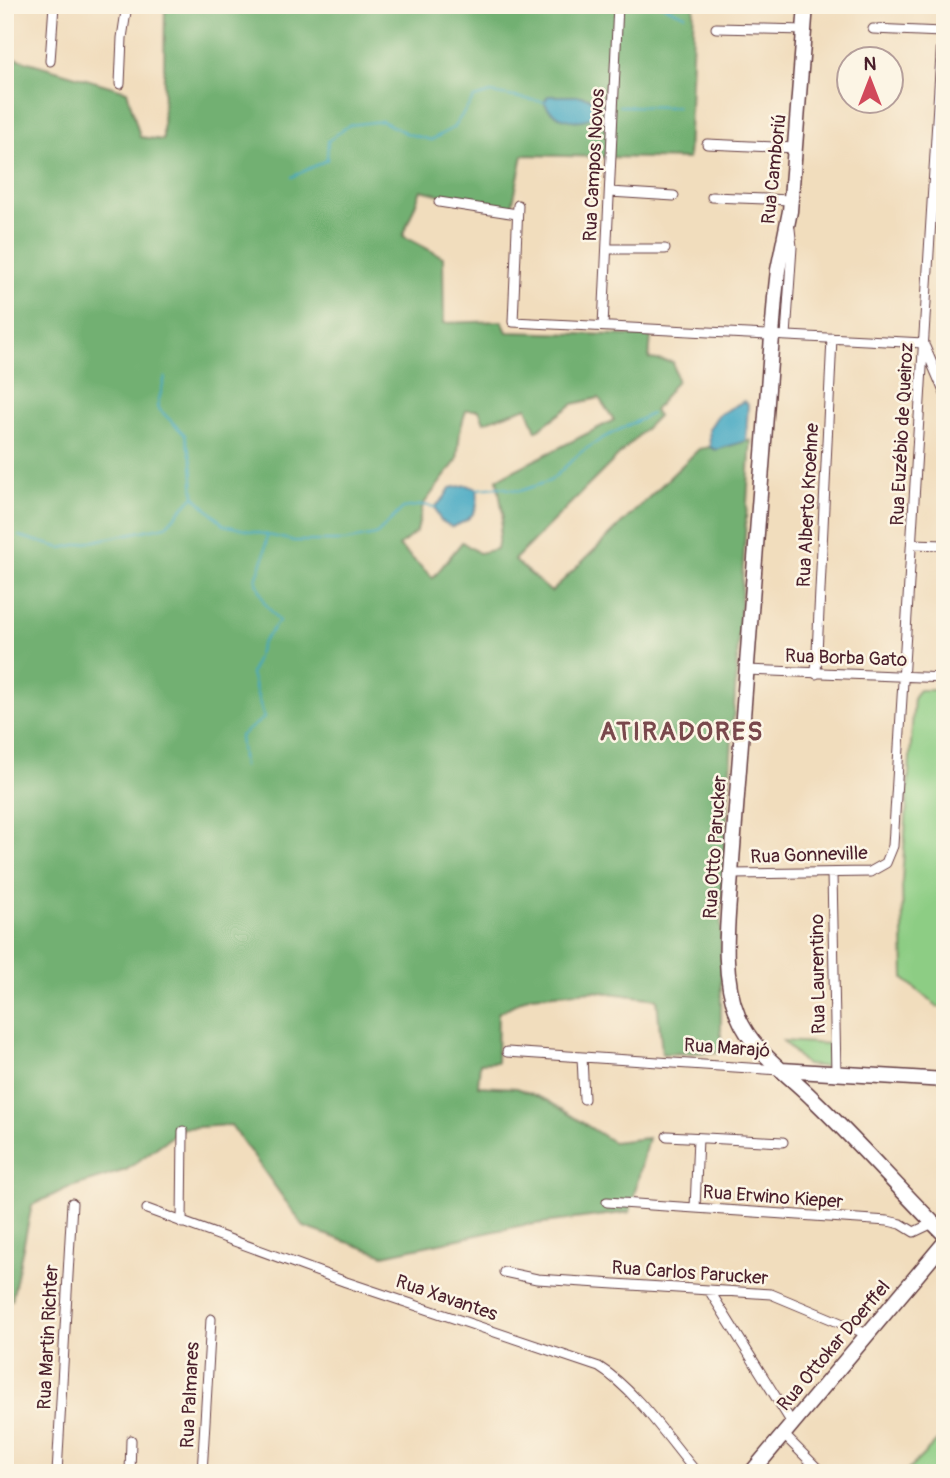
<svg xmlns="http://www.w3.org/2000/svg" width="950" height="1478" font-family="Pangolin,sans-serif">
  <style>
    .green { fill: #8dcd84; stroke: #6c7658; stroke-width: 2 }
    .forest { fill: #72b072; stroke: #5e684e; stroke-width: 2; fill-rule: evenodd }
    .water { fill: #42a7c2; stroke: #466376; stroke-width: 2 }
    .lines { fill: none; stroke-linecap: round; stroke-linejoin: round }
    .stream { stroke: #42a7c2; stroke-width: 2 }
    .minor-casing { stroke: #633c41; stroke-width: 11 }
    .primary-casing { stroke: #633c41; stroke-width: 17 }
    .minor { stroke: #fff; stroke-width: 9 }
    .primary { stroke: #fff; stroke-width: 14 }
    .labels { text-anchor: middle; stroke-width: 5; stroke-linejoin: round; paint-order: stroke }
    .street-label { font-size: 19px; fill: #4a1f2b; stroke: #fcf5e5 }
    .district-label { font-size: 26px; font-weight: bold; letter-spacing: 2px; fill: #79484c; stroke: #fcf5e5 }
  </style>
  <rect width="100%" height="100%" fill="#fcf5e5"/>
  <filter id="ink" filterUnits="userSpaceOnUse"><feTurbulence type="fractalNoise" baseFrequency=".0143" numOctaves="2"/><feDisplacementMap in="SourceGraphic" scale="14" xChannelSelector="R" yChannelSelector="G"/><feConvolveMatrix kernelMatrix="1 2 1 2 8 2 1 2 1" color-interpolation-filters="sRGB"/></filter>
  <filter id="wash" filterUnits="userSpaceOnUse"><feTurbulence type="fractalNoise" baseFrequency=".00686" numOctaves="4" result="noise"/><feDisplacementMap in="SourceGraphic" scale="28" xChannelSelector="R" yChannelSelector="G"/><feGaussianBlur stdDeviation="1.57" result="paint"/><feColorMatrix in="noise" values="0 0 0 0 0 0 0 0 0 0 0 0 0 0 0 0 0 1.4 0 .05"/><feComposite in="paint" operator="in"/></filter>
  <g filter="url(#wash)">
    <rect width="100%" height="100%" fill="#f1ddbd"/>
    <path class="green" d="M 919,690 L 945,690 L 945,1007 L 938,1007 L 904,979 L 902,881 L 914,696 Z
      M 783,1041 L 829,1044 L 828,1067 L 806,1065 Z
      M 945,1433 L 945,1473 L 905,1473 Z"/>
    <path class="forest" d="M 165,5 L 694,5 L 688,159 L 523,155 L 511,212 L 421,190 L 403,236 L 443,257 L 444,323 L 502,321 L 507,332 L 651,336 L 649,359 L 673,362 L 677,380 L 654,411 L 658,416 L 514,560 L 551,592 L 699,449 L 710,447 L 716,449 L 751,440 L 721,912 L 721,1052 L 662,1054 L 657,999 L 593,991 L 530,996 L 498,1013 L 497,1062 L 480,1063 L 478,1086 L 517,1088 L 548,1101 L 613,1142 L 648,1138 L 630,1212 L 519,1226 L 384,1255 L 304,1227 L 231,1125 L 183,1128 L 126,1170 L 68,1188 L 32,1205 L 12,1300 L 5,1300 L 5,55 L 127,91 L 140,137 L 163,140 ZM 599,398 L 614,420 L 497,479 L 503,514 L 497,549 L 479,553 L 462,542 L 433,578 L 399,546 L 417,531 L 423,505 L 457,460 L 460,431 L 466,410 L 479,410 L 484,422 L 527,407 L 536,431 L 573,404 Z"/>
    <path class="water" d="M 548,96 L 582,96 L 596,100 L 599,106 L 596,115 C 578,125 554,121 544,102 Z
      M 744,401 L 748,404 L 746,441 L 716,450 L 710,447 L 709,429 L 718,415 Z
      M 467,485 L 477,489 C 480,511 472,520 452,527 L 440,520 L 435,507 L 444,498 L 450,488 Z"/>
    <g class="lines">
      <path class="stream" d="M 661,5 L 685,15
        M 599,106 L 608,106
        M 619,106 L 677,107
        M 292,177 L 327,160 L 328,141 L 349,125 L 382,121 L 408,134 L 431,140 L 453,128 L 474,98 L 491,93 L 544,102
        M 165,377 L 157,407 L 185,435 L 192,462 L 194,496 L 224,525 L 294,541 L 344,541 L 376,535 L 403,508 L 423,505 L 435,507
        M 477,489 L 499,487 L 520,491 L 550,481 L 581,452 L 603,438 L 651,414
        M 19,536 L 61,548 L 166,526 L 193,497
        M 243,767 L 240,736 L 264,718 L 251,674 L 262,643 L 279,621 L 264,602 L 256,579 L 264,557 L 267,536"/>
    </g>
  </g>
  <g filter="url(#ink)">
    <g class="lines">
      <g class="minor-casing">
        <path id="minor" d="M 539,9 L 561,5
          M 716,28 L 805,30
          M 873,29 L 942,32
          M 50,61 L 54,5
          M 120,84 L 122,38 L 127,5
          M 707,144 L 796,148
          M 610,192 L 674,196
          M 712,197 L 791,200
          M 439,202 L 517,214
          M 518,205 L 513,322 L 924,343
          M 607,249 L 665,249
          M 603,326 L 618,5
          M 786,336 L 792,247 L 790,229
          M 925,347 L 945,394
          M 912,544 L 945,545
          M 746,670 L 945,678
          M 816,674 L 832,338
          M 731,874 L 870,872 L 886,863 L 893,846 L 944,5
          M 832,874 L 836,1073
          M 507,1052 L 779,1070
          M 582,1057 L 584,1099
          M 667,1136 L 783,1142
          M 607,1202 L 888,1221 L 901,1224 L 914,1232 L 933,1223
          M 695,1208 L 698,1138
          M 147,1209 L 346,1282 L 599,1367 C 635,1389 669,1440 697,1473
          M 182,1223 L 183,1131
          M 504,1272 L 537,1279 L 771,1294 L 867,1334
          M 709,1290 L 792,1423
          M 783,1434 L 822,1473
          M 57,1473 L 72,1203
          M 130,1473 L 131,1440
          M 202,1473 L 211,1319"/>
      </g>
      <g class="primary-casing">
        <path id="primary" d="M 806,5 L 790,211 L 778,270 L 775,297 L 731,874 C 728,920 720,972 738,1016 C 752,1051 786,1072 812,1098 C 858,1142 900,1190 945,1235
          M 781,1070 L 945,1080
          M 751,1473 L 945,1242"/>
      </g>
      <use href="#minor" class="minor"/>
      <use href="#primary" class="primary"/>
    </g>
  </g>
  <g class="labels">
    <g class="street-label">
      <text transform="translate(593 165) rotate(-87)" y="7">Rua Campos Novos</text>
      <text transform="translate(773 169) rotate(-84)" y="7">Rua Camboriú</text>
      <text transform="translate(901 434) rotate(-87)" y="7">Rua Euzébio de Queiroz</text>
      <text transform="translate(807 505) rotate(-87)" y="7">Rua Alberto Kroehne</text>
      <text transform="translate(846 657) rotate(2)" y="7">Rua Borba Gato</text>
      <text transform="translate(714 847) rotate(-86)" y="7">Rua Otto Parucker</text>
      <text transform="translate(809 854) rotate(-2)" y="7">Rua Gonneville</text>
      <text transform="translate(817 974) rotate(-91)" y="7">Rua Laurentino</text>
      <text transform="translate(727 1047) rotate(4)" y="7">Rua Marajó</text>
      <text transform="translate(773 1196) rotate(4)" y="7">Rua Erwino Kieper</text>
      <text transform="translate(690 1272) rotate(4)" y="7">Rua Carlos Parucker</text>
      <text transform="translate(447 1297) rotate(19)" y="7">Rua Xavantes</text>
      <text transform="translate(47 1337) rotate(-87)" y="7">Rua Martin Richter</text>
      <text transform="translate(833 1345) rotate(-50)" y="7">Rua Ottokar Doerffel</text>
      <text transform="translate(189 1395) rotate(-87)" y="7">Rua Palmares</text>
    </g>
    <g class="district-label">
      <text x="682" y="740">ATIRADORES</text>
    </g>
  </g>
  <rect width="950" height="1478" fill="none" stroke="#fcf5e5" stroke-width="28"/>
  <g transform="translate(870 80)"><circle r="33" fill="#fcf5e5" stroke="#b59f9b" stroke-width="2"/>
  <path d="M0-5L12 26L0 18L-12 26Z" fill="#d1495b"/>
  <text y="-10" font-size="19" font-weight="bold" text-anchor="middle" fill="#4a1f2b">N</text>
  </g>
</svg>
